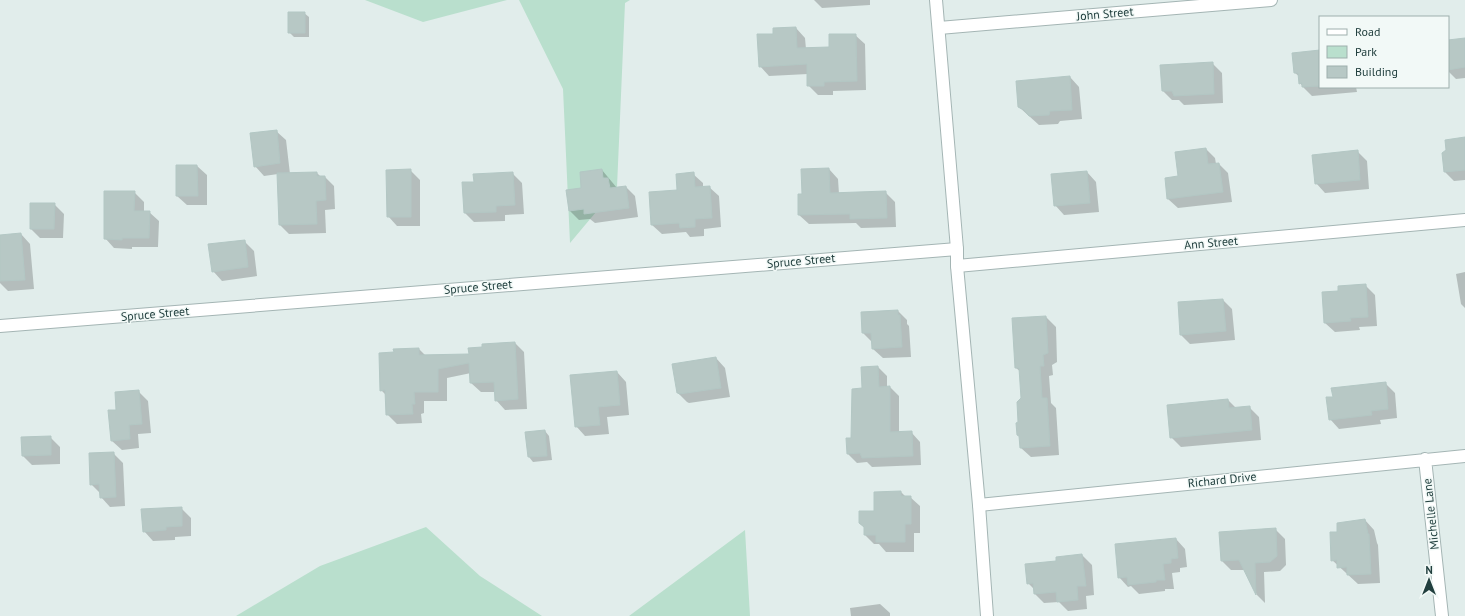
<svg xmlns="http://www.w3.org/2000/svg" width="1465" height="616" font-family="'PT Sans',sans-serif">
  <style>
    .green { fill: #b9dfcd }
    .shadow { fill: #0003 }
    .building { fill: #b7c8c5; stroke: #b3c7c4 }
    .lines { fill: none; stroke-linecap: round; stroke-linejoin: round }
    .minor-casing { stroke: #a4b5b4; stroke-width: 14 }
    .tertiary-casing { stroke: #a4b5b4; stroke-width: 14 }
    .minor { stroke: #fff; stroke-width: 12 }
    .tertiary { stroke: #fff; stroke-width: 12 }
    .labels { text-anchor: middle; stroke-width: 3; stroke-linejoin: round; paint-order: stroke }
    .street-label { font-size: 12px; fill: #213f3e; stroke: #f2f9f7 }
  </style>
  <rect width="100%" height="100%" fill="#e1edeb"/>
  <path class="green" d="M 365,0 L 507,0 L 423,22 Z
    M 519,0 L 630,0 L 625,3 L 617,187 L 570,243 L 563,89 Z
    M 426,527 L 480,576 L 542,616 L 236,616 L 320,566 Z
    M 745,530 L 750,616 L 629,616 Z"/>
  <path class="shadow" d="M 814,0 L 870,0 L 870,5 L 822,8 Z
    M 304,13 L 309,17 L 309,37 L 294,37 L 289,32 Z
    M 796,28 L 805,38 L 806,49 L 830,48 L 855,35 L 865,44 L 866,90 L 833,91 L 833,95 L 818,95 L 808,85 L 808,74 L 769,76 L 760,66 L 774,35 Z
    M 1465,39 L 1465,78 L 1456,79 L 1448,71 L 1448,41 Z
    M 1320,51 L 1320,87 L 1356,87 L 1357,92 L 1312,96 L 1303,87 L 1300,83 L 1300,77 L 1295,73 Z
    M 1212,63 L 1222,73 L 1223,103 L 1184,105 L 1179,100 L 1172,100 L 1162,90 Z
    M 1070,77 L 1079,87 L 1082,119 L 1060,121 L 1058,124 L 1039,125 L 1019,107 Z
    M 276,131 L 286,140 L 290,174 L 317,173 L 321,177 L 325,177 L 334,186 L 335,209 L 325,210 L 326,233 L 289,234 L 280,225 L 278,174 L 264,176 L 255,166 Z
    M 1465,138 L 1465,180 L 1454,181 L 1445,172 Z
    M 1206,149 L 1215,158 L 1216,164 L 1219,164 L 1228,173 L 1232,202 L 1178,208 L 1168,199 L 1179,177 Z
    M 1357,151 L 1367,161 L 1369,189 L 1325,193 L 1316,183 Z
    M 197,166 L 207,175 L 207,205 L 187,205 L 177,196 Z
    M 829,169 L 838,179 L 839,194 L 885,192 L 895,202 L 896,227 L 861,228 L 856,223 L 809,224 L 799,215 L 803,195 Z
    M 410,170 L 420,180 L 420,226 L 397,226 L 388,216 Z
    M 602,170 L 617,188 L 626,187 L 635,196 L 638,217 L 595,223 L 590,219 L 579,220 L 570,211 Z
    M 1087,172 L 1096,182 L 1099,212 L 1064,215 L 1055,205 Z
    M 512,173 L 522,183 L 524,214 L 505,215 L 505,221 L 474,222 L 465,213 L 475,183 Z
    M 693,174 L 703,183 L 703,187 L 709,187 L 719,196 L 721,227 L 704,229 L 704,236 L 690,237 L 686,232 L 662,234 L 652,225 L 678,191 Z
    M 134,192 L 144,202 L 144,212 L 149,212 L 159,221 L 158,247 L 132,247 L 132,249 L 114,248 L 105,238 Z
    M 54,204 L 64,214 L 63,238 L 40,238 L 31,229 Z
    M 21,234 L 30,244 L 34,289 L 8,291 L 0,283 L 0,236 Z
    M 244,241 L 254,251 L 257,276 L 222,281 L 213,271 Z
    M 1465,272 L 1465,308 L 1461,304 L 1456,274 Z
    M 1365,285 L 1375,295 L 1377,326 L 1359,327 L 1360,330 L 1335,332 L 1325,323 L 1339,292 Z
    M 1223,300 L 1232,309 L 1235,340 L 1190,344 L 1181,335 Z
    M 898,311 L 907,320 L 907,324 L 909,326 L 911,357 L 883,358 L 873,349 L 873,343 L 863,333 Z
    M 1046,317 L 1056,327 L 1057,362 L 1052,365 L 1053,375 L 1049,376 L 1051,403 L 1056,408 L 1059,455 L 1031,457 L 1021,448 L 1019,422 L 1022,398 L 1021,372 L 1016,368 L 1013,319 Z
    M 515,343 L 524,352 L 527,409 L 505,410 L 496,400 L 495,392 L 481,392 L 471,383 L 471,373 L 447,378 L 447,401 L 424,401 L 424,413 L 421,414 L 422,423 L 397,424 L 387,414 L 386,395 L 381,390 L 419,349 L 425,355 L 470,355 Z
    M 716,358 L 725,368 L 730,397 L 689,403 L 687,402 L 678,393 Z
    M 878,367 L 887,376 L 887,387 L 890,387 L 899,396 L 899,433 L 911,432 L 920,442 L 921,465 L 872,467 L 867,462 L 857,463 L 848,454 Z
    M 617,372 L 626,382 L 629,415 L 607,417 L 609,434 L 585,436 L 576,426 Z
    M 1385,383 L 1395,393 L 1397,418 L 1380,420 L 1381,424 L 1339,429 L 1330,419 L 1334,398 Z
    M 138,391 L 148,401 L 151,433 L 138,434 L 139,448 L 122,450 L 112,441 L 118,411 Z
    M 1228,400 L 1236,408 L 1249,407 L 1259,417 L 1261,440 L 1181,447 L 1171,437 Z
    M 545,431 L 549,436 L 552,460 L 533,462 L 529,457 L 526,433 Z
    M 50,437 L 60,447 L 60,464 L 32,465 L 23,456 Z
    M 113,453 L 123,463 L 125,506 L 110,507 L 101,497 L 101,494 L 91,484 Z
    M 901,492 L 906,497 L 910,497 L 920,506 L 920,533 L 914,533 L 914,552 L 886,552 L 879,544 L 874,544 L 865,535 L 865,528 L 860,523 L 875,512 L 875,493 Z
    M 181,508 L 191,518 L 191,536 L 175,537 L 175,540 L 153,541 L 144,531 Z
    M 1365,520 L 1374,530 L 1377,543 L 1378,545 L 1380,583 L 1358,584 L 1332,560 L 1338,533 Z
    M 1275,529 L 1285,539 L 1286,565 L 1280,571 L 1264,572 L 1265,603 L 1257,595 L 1245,570 L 1231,570 L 1222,561 Z
    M 1176,539 L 1185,549 L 1187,567 L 1180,568 L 1180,572 L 1172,573 L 1174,589 L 1165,589 L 1165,591 L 1139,594 L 1131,586 L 1128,587 L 1119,577 Z
    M 1082,555 L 1092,565 L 1094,595 L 1086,596 L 1087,609 L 1068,611 L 1059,602 L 1044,603 L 1035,594 L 1034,589 L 1028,583 L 1057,562 Z
    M 880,604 L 890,613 L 890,616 L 851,616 L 850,608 Z"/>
  <path class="building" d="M 288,12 L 305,12 L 305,33 L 288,33 Z
    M 796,27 L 797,48 L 829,47 L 829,34 L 856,34 L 857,81 L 824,82 L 824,86 L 807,86 L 807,64 L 759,67 L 757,34 L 773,34 L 773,28 Z
    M 1465,38 L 1465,67 L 1448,70 L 1448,40 Z
    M 1320,50 L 1320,86 L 1302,87 L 1302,83 L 1299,84 L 1298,73 L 1294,73 L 1292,53 Z
    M 1213,62 L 1214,94 L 1174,96 L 1172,91 L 1162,91 L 1160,65 Z
    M 1070,76 L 1072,110 L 1050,111 L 1049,115 L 1029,116 L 1024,110 L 1018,107 L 1016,81 Z
    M 277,130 L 280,163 L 254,167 L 250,133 Z
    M 1465,137 L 1465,170 L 1444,172 L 1442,153 L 1446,150 L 1445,140 Z
    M 1206,148 L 1208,164 L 1219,163 L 1223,192 L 1167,199 L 1165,178 L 1178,176 L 1175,152 Z
    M 1358,150 L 1360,180 L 1315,184 L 1312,155 Z
    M 176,165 L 197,165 L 198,196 L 176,196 Z
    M 829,168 L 830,193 L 886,191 L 887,218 L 850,219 L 850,214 L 798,215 L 798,194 L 802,194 L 801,169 Z
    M 411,169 L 411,217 L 387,217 L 386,170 Z
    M 602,169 L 603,178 L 608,178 L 610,188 L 626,186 L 629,208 L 584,214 L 584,209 L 569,211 L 566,190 L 581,188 L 580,172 Z
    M 1087,171 L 1090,203 L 1054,206 L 1051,174 Z
    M 317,172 L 317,176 L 325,176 L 326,200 L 316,201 L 317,224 L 279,225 L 277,173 Z
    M 513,172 L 515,205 L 496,206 L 496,212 L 464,213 L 462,182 L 474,182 L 473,174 Z
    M 694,172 L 695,187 L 710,186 L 712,218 L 695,219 L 695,227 L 680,228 L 679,223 L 651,225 L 649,192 L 677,190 L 676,174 Z
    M 104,191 L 135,191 L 134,211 L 150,211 L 149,238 L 122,238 L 122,240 L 104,239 Z
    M 30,203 L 55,203 L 54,229 L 30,229 Z
    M 21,233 L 25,280 L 0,281 L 0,235 Z
    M 245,240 L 248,267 L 212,272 L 208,244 Z
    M 1366,284 L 1368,317 L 1350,318 L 1351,321 L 1324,323 L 1322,292 L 1338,291 L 1338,286 Z
    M 1223,299 L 1226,331 L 1180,335 L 1178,302 Z
    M 898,310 L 898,315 L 900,315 L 902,347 L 872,349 L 871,333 L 862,333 L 861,312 Z
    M 1046,316 L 1048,353 L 1043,355 L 1044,366 L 1040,366 L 1042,398 L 1047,398 L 1050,446 L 1020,448 L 1019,436 L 1017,435 L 1016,423 L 1018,422 L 1017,402 L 1021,398 L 1019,368 L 1015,368 L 1012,318 Z
    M 515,342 L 518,399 L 495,401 L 494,382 L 470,383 L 469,363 L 438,369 L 438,392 L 414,392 L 415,404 L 412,404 L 413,414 L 386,415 L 385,390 L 380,391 L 379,353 L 394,352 L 393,349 L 419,348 L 419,355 L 469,354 L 468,348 L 482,347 L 482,344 Z
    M 716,357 L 721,388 L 679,394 L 678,393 L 677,393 L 672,364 Z
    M 878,366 L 879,387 L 890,386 L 890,432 L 912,431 L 913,456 L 862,458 L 860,453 L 847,454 L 846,438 L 851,438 L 852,389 L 862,388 L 861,367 Z
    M 617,371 L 620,405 L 598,407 L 600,425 L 575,427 L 570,375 Z
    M 1386,382 L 1388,409 L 1371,411 L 1372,415 L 1329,420 L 1326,397 L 1333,397 L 1331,388 Z
    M 139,390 L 142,424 L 129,425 L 130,439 L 111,441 L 108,410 L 116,410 L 115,392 Z
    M 1228,399 L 1229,408 L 1250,406 L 1252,430 L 1170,438 L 1167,405 Z
    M 545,430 L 547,456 L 528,457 L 525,432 Z
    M 51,436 L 51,455 L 22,456 L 21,437 Z
    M 114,452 L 116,497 L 100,498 L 99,484 L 90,485 L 89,453 Z
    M 901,491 L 901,496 L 911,496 L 911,524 L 905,524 L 905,542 L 876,542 L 876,535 L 864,535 L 864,527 L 859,523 L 859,511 L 874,511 L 874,492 Z
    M 182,507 L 182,526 L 166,527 L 166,530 L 143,532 L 141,509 Z
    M 1365,519 L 1368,534 L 1369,534 L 1371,574 L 1347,575 L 1347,567 L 1337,568 L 1337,560 L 1331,561 L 1330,532 L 1337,532 L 1337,523 Z
    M 1276,528 L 1277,556 L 1270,562 L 1255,563 L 1256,595 L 1239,560 L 1221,561 L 1219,532 Z
    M 1176,538 L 1178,558 L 1171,559 L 1171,563 L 1163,564 L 1165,580 L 1156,580 L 1156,582 L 1128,585 L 1127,577 L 1118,578 L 1115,544 Z
    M 1082,554 L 1086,586 L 1077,586 L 1078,600 L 1057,602 L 1056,592 L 1034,594 L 1033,583 L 1027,584 L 1025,564 L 1056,561 L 1056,557 Z"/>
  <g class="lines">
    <g class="minor-casing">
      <path id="minor" d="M 939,28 L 1271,0
        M 957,266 L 1465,220
        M 0,326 L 957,249
        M 1425,459 L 1442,616
        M 979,505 L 1465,456"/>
    </g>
    <g class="tertiary-casing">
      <path id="tertiary" d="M 936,0 L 957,249 L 957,266 L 979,505 L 987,616"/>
    </g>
    <use href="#minor" class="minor"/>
    <use href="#tertiary" class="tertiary"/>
  </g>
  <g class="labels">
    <g class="street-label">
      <text transform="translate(1105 14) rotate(-5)" y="4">John Street</text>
      <text transform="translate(1211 243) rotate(-5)" y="4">Ann Street</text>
      <text transform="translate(801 261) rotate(-5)" y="4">Spruce Street</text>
      <text transform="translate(478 287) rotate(-5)" y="4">Spruce Street</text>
      <text transform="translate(155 314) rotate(-5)" y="4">Spruce Street</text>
      <text transform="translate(1222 480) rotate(-6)" y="4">Richard Drive</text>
      <text transform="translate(1431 514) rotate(-96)" y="4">Michelle Lane</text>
    </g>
  </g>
  <rect x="1319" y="16" width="130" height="72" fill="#f2f9f7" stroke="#9eafad"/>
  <rect x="1327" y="29" width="20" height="6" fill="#ffffff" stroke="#9eafad"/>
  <text x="1355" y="36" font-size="12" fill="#213f3e">Road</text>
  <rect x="1327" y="46" width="20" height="12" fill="#b9dfcd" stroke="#9eafad"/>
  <text x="1355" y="56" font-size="12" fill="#213f3e">Park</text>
  <rect x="1327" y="66" width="20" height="12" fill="#b7c8c5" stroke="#9eafad"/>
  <text x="1355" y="76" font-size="12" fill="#213f3e">Building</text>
  <g transform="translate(1429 580)" stroke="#f2f9f7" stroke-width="3" paint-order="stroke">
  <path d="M0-3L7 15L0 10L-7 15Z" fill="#213f3e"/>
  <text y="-6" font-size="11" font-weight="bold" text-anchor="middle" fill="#213f3e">N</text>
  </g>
</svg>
